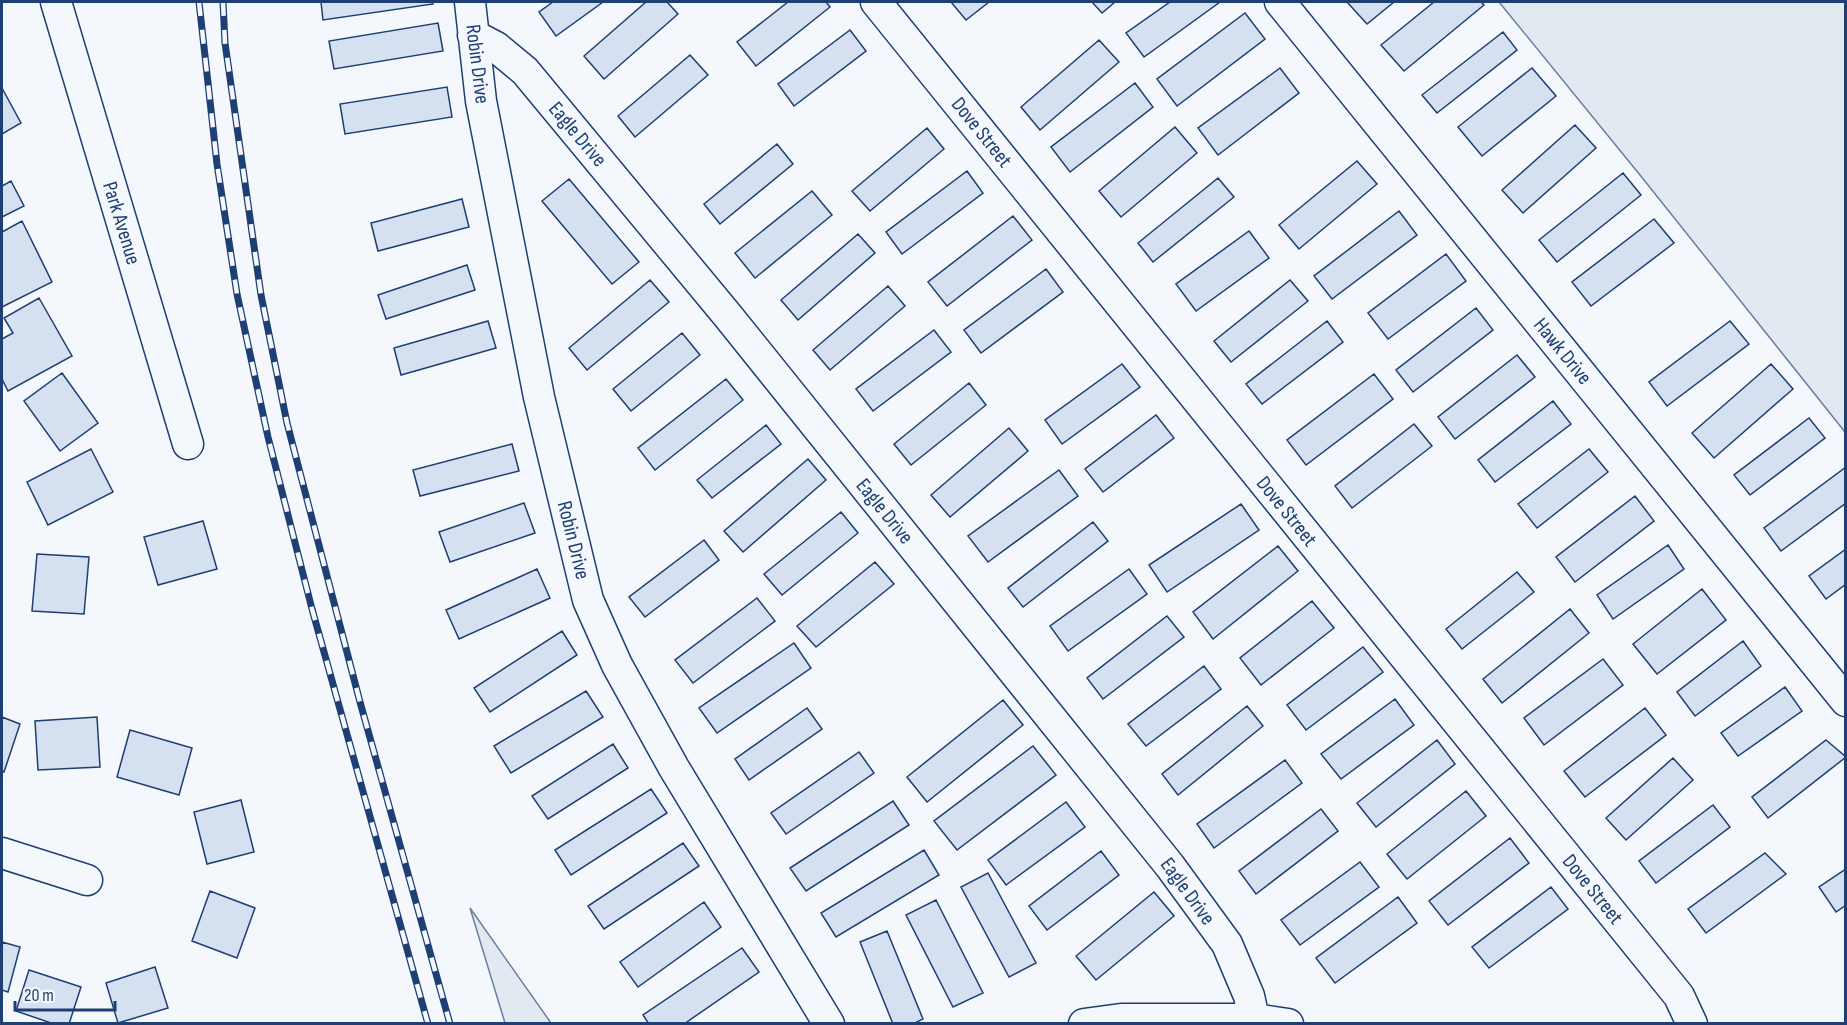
<svg xmlns="http://www.w3.org/2000/svg" width="1847" height="1025" font-family="'Sofia Sans Condensed',sans-serif">
  <style>
    .green { fill: #e3e9f0; stroke: #687fa3; stroke-width: 1.5 }
    .building { fill: #d5e0f0; stroke: #1d3f73; stroke-width: 1.5 }
    .lines { fill: none; stroke-linecap: round; stroke-linejoin: round }
    .street-casing { stroke: #1d3f73; stroke-width: 33 }
    .street { stroke: #f4f7fb; stroke-width: 30 }
    .rail-casing { stroke: #1d3f73; stroke-width: 7 }
    .rail { stroke: #f4f7fb; stroke-width: 4.5; stroke-dasharray: 14; stroke-linecap: butt }
    .labels { text-anchor: middle; stroke-width: 4.5; stroke-linejoin: round; paint-order: stroke }
    .street-label { font-size: 21px; fill: #1d3f73; stroke: #f4f7fb }
  </style>
  <rect width="100%" height="100%" fill="#f4f7fb"/>
  <path class="green" d="M 1499,2 L 1845,2 L 1845,432 L 1640,175 Z
    M 470,908 L 551,1023 L 505,1023 Z"/>
  <path class="building" d="M 321,2 L 432,2 L 433,4 L 323,20 Z
    M 553,2 L 603,2 L 556,36 L 539,12 Z
    M 646,2 L 667,2 L 678,14 L 604,79 L 584,56 Z
    M 788,2 L 826,2 L 830,7 L 756,66 L 737,42 Z
    M 951,2 L 989,2 L 966,20 Z
    M 1092,2 L 1115,2 L 1102,13 Z
    M 1170,2 L 1220,2 L 1144,57 L 1126,33 Z
    M 1347,2 L 1394,2 L 1367,24 Z
    M 1434,2 L 1481,2 L 1484,5 L 1404,71 L 1381,45 Z
    M 1245,13 L 1265,39 L 1177,106 L 1157,79 Z
    M 438,23 L 443,51 L 334,69 L 329,41 Z
    M 850,30 L 866,51 L 794,106 L 778,84 Z
    M 1503,32 L 1517,50 L 1437,113 L 1422,95 Z
    M 1099,40 L 1119,62 L 1040,130 L 1021,107 Z
    M 690,55 L 708,75 L 635,137 L 618,116 Z
    M 1280,68 L 1299,93 L 1218,155 L 1198,128 Z
    M 1532,68 L 1556,96 L 1482,156 L 1458,127 Z
    M 1135,83 L 1153,107 L 1070,172 L 1051,147 Z
    M 447,87 L 452,117 L 345,134 L 340,104 Z
    M 2,88 L 21,123 L 2,134 Z
    M 1575,125 L 1596,148 L 1523,213 L 1502,190 Z
    M 1175,127 L 1197,153 L 1121,217 L 1099,191 Z
    M 927,128 L 944,149 L 870,211 L 852,191 Z
    M 777,144 L 793,164 L 720,224 L 704,204 Z
    M 1357,161 L 1377,184 L 1299,249 L 1279,225 Z
    M 967,171 L 983,193 L 902,254 L 886,232 Z
    M 1623,173 L 1641,195 L 1557,262 L 1539,240 Z
    M 1218,178 L 1234,197 L 1153,262 L 1138,243 Z
    M 569,179 L 639,262 L 612,284 L 542,201 Z
    M 11,181 L 24,206 L 2,217 L 2,186 Z
    M 812,191 L 832,215 L 755,278 L 735,253 Z
    M 462,199 L 469,227 L 378,251 L 371,223 Z
    M 1399,211 L 1417,235 L 1332,299 L 1314,276 Z
    M 1013,216 L 1032,240 L 947,306 L 928,282 Z
    M 1654,219 L 1674,243 L 1591,306 L 1572,282 Z
    M 22,221 L 52,282 L 2,307 L 2,232 Z
    M 1249,231 L 1269,258 L 1196,311 L 1176,284 Z
    M 858,234 L 875,253 L 798,320 L 781,300 Z
    M 1446,254 L 1466,281 L 1388,339 L 1368,313 Z
    M 467,265 L 475,290 L 386,319 L 378,295 Z
    M 1046,269 L 1063,292 L 981,353 L 964,330 Z
    M 650,280 L 669,302 L 587,370 L 569,348 Z
    M 1290,280 L 1308,301 L 1231,362 L 1214,341 Z
    M 888,286 L 905,306 L 830,370 L 813,350 Z
    M 39,298 L 72,356 L 8,391 L 2,379 L 2,339 L 13,333 L 4,318 Z
    M 1476,308 L 1493,330 L 1413,392 L 1396,370 Z
    M 488,321 L 496,348 L 401,375 L 394,348 Z
    M 1327,321 L 1343,342 L 1262,404 L 1246,384 Z
    M 1730,321 L 1749,344 L 1667,406 L 1649,382 Z
    M 934,330 L 951,352 L 873,411 L 856,389 Z
    M 682,333 L 700,355 L 631,411 L 613,389 Z
    M 1517,355 L 1535,377 L 1455,439 L 1438,417 Z
    M 1122,364 L 1140,387 L 1062,444 L 1045,420 Z
    M 1771,364 L 1793,389 L 1714,458 L 1692,433 Z
    M 62,373 L 98,423 L 60,451 L 24,401 Z
    M 1374,374 L 1393,399 L 1306,465 L 1287,440 Z
    M 726,379 L 743,400 L 655,470 L 638,448 Z
    M 969,383 L 986,405 L 911,465 L 894,444 Z
    M 1553,401 L 1571,424 L 1495,482 L 1478,460 Z
    M 1156,415 L 1174,438 L 1103,492 L 1085,469 Z
    M 1809,418 L 1825,438 L 1750,495 L 1734,475 Z
    M 1414,424 L 1432,446 L 1352,508 L 1335,486 Z
    M 766,425 L 781,444 L 712,498 L 697,480 Z
    M 1009,428 L 1028,451 L 950,517 L 931,495 Z
    M 512,444 L 519,471 L 420,496 L 413,470 Z
    M 91,449 L 113,492 L 48,525 L 27,482 Z
    M 1589,449 L 1608,472 L 1537,528 L 1518,504 Z
    M 808,459 L 826,480 L 743,552 L 724,531 Z
    M 1846,467 L 1846,503 L 1781,551 L 1764,528 Z
    M 1059,470 L 1078,496 L 988,562 L 968,536 Z
    M 1635,496 L 1654,521 L 1575,582 L 1556,557 Z
    M 524,503 L 535,533 L 450,562 L 439,532 Z
    M 1241,504 L 1259,530 L 1167,592 L 1149,565 Z
    M 841,512 L 858,533 L 782,595 L 764,574 Z
    M 203,521 L 217,569 L 158,585 L 144,537 Z
    M 1093,522 L 1108,541 L 1023,607 L 1008,588 Z
    M 704,540 L 719,560 L 645,617 L 629,597 Z
    M 1668,545 L 1684,569 L 1613,619 L 1597,595 Z
    M 1278,546 L 1298,571 L 1213,639 L 1193,612 Z
    M 1846,549 L 1846,584 L 1826,599 L 1809,576 Z
    M 37,554 L 89,557 L 84,614 L 32,611 Z
    M 875,562 L 894,584 L 816,647 L 797,626 Z
    M 537,569 L 550,598 L 459,639 L 446,610 Z
    M 1129,569 L 1147,594 L 1068,651 L 1050,626 Z
    M 1517,572 L 1534,592 L 1462,649 L 1446,629 Z
    M 1702,589 L 1726,620 L 1657,674 L 1633,644 Z
    M 757,598 L 775,621 L 693,683 L 675,660 Z
    M 1312,601 L 1334,628 L 1261,685 L 1240,658 Z
    M 1570,609 L 1589,633 L 1502,703 L 1483,679 Z
    M 1167,616 L 1184,637 L 1103,699 L 1087,678 Z
    M 562,631 L 577,655 L 490,712 L 474,688 Z
    M 1743,641 L 1761,666 L 1695,716 L 1677,692 Z
    M 794,643 L 811,668 L 717,733 L 699,708 Z
    M 1363,647 L 1383,672 L 1306,730 L 1287,705 Z
    M 1603,659 L 1623,685 L 1544,745 L 1524,718 Z
    M 1204,666 L 1221,689 L 1146,746 L 1128,724 Z
    M 1785,687 L 1802,711 L 1738,756 L 1721,733 Z
    M 586,691 L 603,717 L 511,773 L 494,746 Z
    M 1395,699 L 1414,725 L 1341,779 L 1321,754 Z
    M 1003,700 L 1023,725 L 927,802 L 907,777 Z
    M 1247,706 L 1263,726 L 1178,795 L 1162,774 Z
    M 807,708 L 822,729 L 749,780 L 735,759 Z
    M 1645,708 L 1666,735 L 1585,797 L 1564,771 Z
    M 2,717 L 20,724 L 4,772 L 2,771 Z
    M 97,717 L 100,767 L 38,770 L 35,721 Z
    M 130,730 L 192,748 L 179,795 L 117,777 Z
    M 1437,740 L 1455,764 L 1376,827 L 1357,803 Z
    M 1826,740 L 1846,757 L 1768,818 L 1752,797 Z
    M 613,744 L 628,768 L 548,819 L 532,796 Z
    M 1033,746 L 1056,775 L 957,850 L 934,821 Z
    M 859,752 L 874,773 L 786,834 L 771,813 Z
    M 1673,758 L 1693,780 L 1626,840 L 1606,818 Z
    M 1285,760 L 1302,783 L 1214,848 L 1197,824 Z
    M 651,789 L 667,813 L 571,875 L 555,850 Z
    M 1466,791 L 1486,816 L 1407,879 L 1387,854 Z
    M 241,800 L 254,852 L 207,864 L 194,812 Z
    M 893,801 L 909,825 L 806,891 L 790,868 Z
    M 1066,802 L 1085,827 L 1006,885 L 988,860 Z
    M 1713,805 L 1730,827 L 1656,883 L 1639,861 Z
    M 1321,809 L 1338,831 L 1256,894 L 1239,871 Z
    M 1510,838 L 1529,863 L 1448,925 L 1429,901 Z
    M 683,843 L 699,866 L 604,929 L 588,906 Z
    M 924,850 L 939,875 L 836,937 L 821,913 Z
    M 1101,851 L 1119,875 L 1047,930 L 1029,906 Z
    M 1765,853 L 1786,874 L 1706,933 L 1688,909 Z
    M 1360,862 L 1379,887 L 1300,945 L 1281,920 Z
    M 1846,869 L 1846,905 L 1836,912 L 1819,887 Z
    M 988,873 L 1036,963 L 1009,977 L 961,887 Z
    M 1551,887 L 1568,909 L 1489,968 L 1472,947 Z
    M 210,891 L 255,908 L 237,958 L 192,941 Z
    M 1154,892 L 1174,916 L 1096,980 L 1076,956 Z
    M 1398,897 L 1417,923 L 1335,983 L 1316,958 Z
    M 936,900 L 983,993 L 953,1007 L 906,915 Z
    M 704,902 L 721,927 L 638,987 L 620,962 Z
    M 887,931 L 923,1019 L 913,1024 L 893,1024 L 860,942 Z
    M 2,942 L 20,947 L 8,992 L 2,990 Z
    M 742,948 L 759,972 L 684,1024 L 649,1024 L 643,1015 Z
    M 155,967 L 168,1008 L 118,1023 L 106,983 Z
    M 29,970 L 81,987 L 69,1024 L 54,1024 L 16,1011 Z"/>
  <g class="lines">
    <g class="street-casing">
      <path id="street" d="M 56,2 L 188,444
        M 470,2 L 481,101 L 539,397 L 588,600 L 617,665 L 674,768 L 829,1024
        M 876,2 L 1679,996 L 1692,1024
        M 1280,2 L 1846,701
        M 473,35 L 496,47 L 525,71 L 728,316 L 1170,866 L 1227,944 L 1249,996 L 1254,1019
        M 2,853 L 87,880
        M 1084,1024 L 1121,1019 L 1254,1019 L 1288,1024"/>
    </g>
    <use href="#street" class="street"/>
    <g class="rail-casing">
      <path id="rail" d="M 199,2 L 217,164 L 237,294 L 268,437 L 312,609 L 428,1024
        M 223,2 L 225,43 L 261,295 L 287,423 L 360,702 L 450,1024"/>
    </g>
    <use href="#rail" class="rail"/>
  </g>
  <g class="labels">
    <g class="street-label">
      <text transform="translate(478 64) rotate(83)" y="7">Robin Drive</text>
      <text transform="translate(982 132) rotate(51)" y="7">Dove Street</text>
      <text transform="translate(578 134) rotate(50)" y="7">Eagle Drive</text>
      <text transform="translate(122 223) rotate(73)" y="7">Park Avenue</text>
      <text transform="translate(1563 351) rotate(51)" y="7">Hawk Drive</text>
      <text transform="translate(885 511) rotate(51)" y="7">Eagle Drive</text>
      <text transform="translate(1287 511) rotate(51)" y="7">Dove Street</text>
      <text transform="translate(574 540) rotate(76)" y="7">Robin Drive</text>
      <text transform="translate(1593 889) rotate(51)" y="7">Dove Street</text>
      <text transform="translate(1188 891) rotate(54)" y="7">Eagle Drive</text>
    </g>
  </g>
  <rect width="1847" height="1025" fill="none" stroke="#1d3f73" stroke-width="6"/>
  <path d="M15 1001v9h100v-9" fill="none" stroke="#1d3f73" stroke-width="3"/>
  <text x="24" y="1001" font-size="18" fill="#1d3f73" stroke="#f4f7fb" stroke-width="4.5" paint-order="stroke">20 m</text>
</svg>
